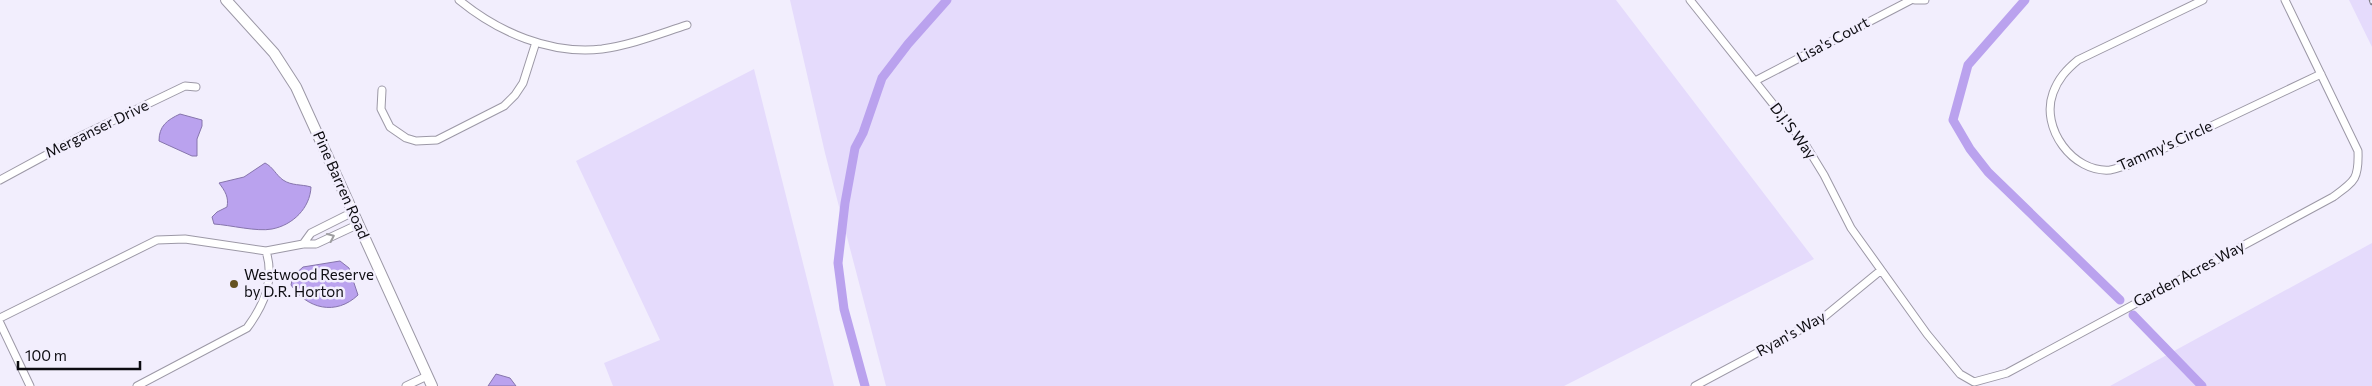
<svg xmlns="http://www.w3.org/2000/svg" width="2372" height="386" font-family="Commissioner,sans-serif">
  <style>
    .green { fill: #e5dbfc }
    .water { fill: #baa2ee; stroke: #8675ac }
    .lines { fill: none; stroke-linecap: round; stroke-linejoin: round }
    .canal { stroke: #baa2ee; stroke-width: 9 }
    .street-casing { stroke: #9c98a6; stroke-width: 9 }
    .secondary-casing { stroke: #9c98a6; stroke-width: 12 }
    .street { stroke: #fff; stroke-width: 7 }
    .secondary { stroke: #fff; stroke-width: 10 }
    .rail-casing { stroke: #7b7982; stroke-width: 4.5 }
    .rail { stroke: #f2eefd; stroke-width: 2.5; stroke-dasharray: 8; stroke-linecap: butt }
    .oneway { stroke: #9e9ea0 }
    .poi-dot { fill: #665321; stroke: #f2eefd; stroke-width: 2 }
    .labels { text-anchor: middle; stroke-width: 5; stroke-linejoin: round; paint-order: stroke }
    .street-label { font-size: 15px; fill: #0d0c11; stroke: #f2eefd }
    .poi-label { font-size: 15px; fill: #0d0c11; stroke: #f2eefd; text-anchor: start }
  </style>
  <rect width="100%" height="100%" fill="#f2eefd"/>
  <path class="green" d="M 790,0 L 1616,0 L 1814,259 L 1564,386 L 886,386 L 825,153 Z
    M 2349,0 L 2372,0 L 2372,47 Z
    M 754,69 L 834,386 L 613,386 L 604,363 L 660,340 L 576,161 Z
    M 2372,243 L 2372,386 L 2110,386 Z"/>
  <path class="water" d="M 180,114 L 202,120 L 202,126 L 197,139 L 197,156 L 192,156 L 159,141 C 159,126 167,120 180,114 Z
    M 265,163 C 273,167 276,175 283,180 C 292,186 301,184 311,187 C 310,208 293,225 272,229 C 257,232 230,225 214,224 L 212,217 L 217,212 L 227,207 C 229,197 225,191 219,183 L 244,177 Z
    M 340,261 L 349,268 L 358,295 C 336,316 307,309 291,285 L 293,276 L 303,267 Z
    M 496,374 L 510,378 L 516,386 L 488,386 Z"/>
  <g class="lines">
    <path class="canal" d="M 2025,0 L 1968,65 L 1953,120 L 1970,149 L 1988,172 L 2120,300
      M 2133,315 L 2202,386
      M 865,386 L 844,309 L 838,263 L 845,203 L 855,148 L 863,133 L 882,78 L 908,44 L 947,0"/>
    <g class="street-casing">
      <path id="street" d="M 459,0 C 498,32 550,55 602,49 C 631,45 659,34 687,25
        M 1690,0 L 1805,144 L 1824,175 L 1851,228 L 1927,334 L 1960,374 L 1974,382 L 2007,373 L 2333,197 C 2355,181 2359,179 2358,151 L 2285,0
        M 1915,0 L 1925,0
        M 2203,0 L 2078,60 C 2066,70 2058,79 2053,93 C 2040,128 2073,173 2110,170 C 2116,169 2123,166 2129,165 L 2321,74
        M 1755,81 L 1911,0
        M 382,90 L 381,109 L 390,127 L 406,138 L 416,141 L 437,140 L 504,106 L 515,95 L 523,83 L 536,42
        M 0,180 L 83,135 L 185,86 L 196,87
        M 303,244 L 311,233 L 353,212
        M 0,318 L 157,240 L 185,239 L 266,251 L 303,244 L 316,244 L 359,224
        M 0,323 L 30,386
        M 137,386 L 247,328 C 264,305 275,280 266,251
        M 406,386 L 427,376
        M 1695,386 L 1824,317 L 1880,271"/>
    </g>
    <g class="secondary-casing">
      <path id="secondary" d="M 226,0 L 274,53 L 296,87 L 432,386"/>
    </g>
    <use href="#street" class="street"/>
    <use href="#secondary" class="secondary"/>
    <g class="rail-casing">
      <path id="rail" d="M 2371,0 L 2372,3"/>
    </g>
    <use href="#rail" class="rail"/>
  </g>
  <defs><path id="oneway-chevron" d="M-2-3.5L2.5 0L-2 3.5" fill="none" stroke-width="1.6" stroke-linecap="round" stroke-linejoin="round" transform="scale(1.25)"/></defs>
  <use class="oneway" href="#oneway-chevron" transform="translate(331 237) rotate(-25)"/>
  <circle class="poi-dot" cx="234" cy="284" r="5"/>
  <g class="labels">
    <g class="street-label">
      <text transform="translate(1833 40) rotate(-28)" y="5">Lisa's Court</text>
      <text transform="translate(97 129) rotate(-26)" y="5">Merganser Drive</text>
      <text transform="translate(1793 131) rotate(53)" y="5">D.J.'S Way</text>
      <text transform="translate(2165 146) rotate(-24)" y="5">Tammy's Circle</text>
      <text transform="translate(341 185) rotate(66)" y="5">Pine Barren Road</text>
      <text transform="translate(2189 274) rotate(-28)" y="5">Garden Acres Way</text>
      <text transform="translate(1791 334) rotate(-29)" y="5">Ryan's Way</text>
    </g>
    <g class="poi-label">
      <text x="244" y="280">Westwood Reserve<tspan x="244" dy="17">by D.R. Horton</tspan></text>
    </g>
  </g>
  <path d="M18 361v8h122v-8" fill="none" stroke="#0d0c11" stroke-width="2.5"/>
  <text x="25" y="361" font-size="15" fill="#0d0c11" stroke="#f2eefd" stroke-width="4" paint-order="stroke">100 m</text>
</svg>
